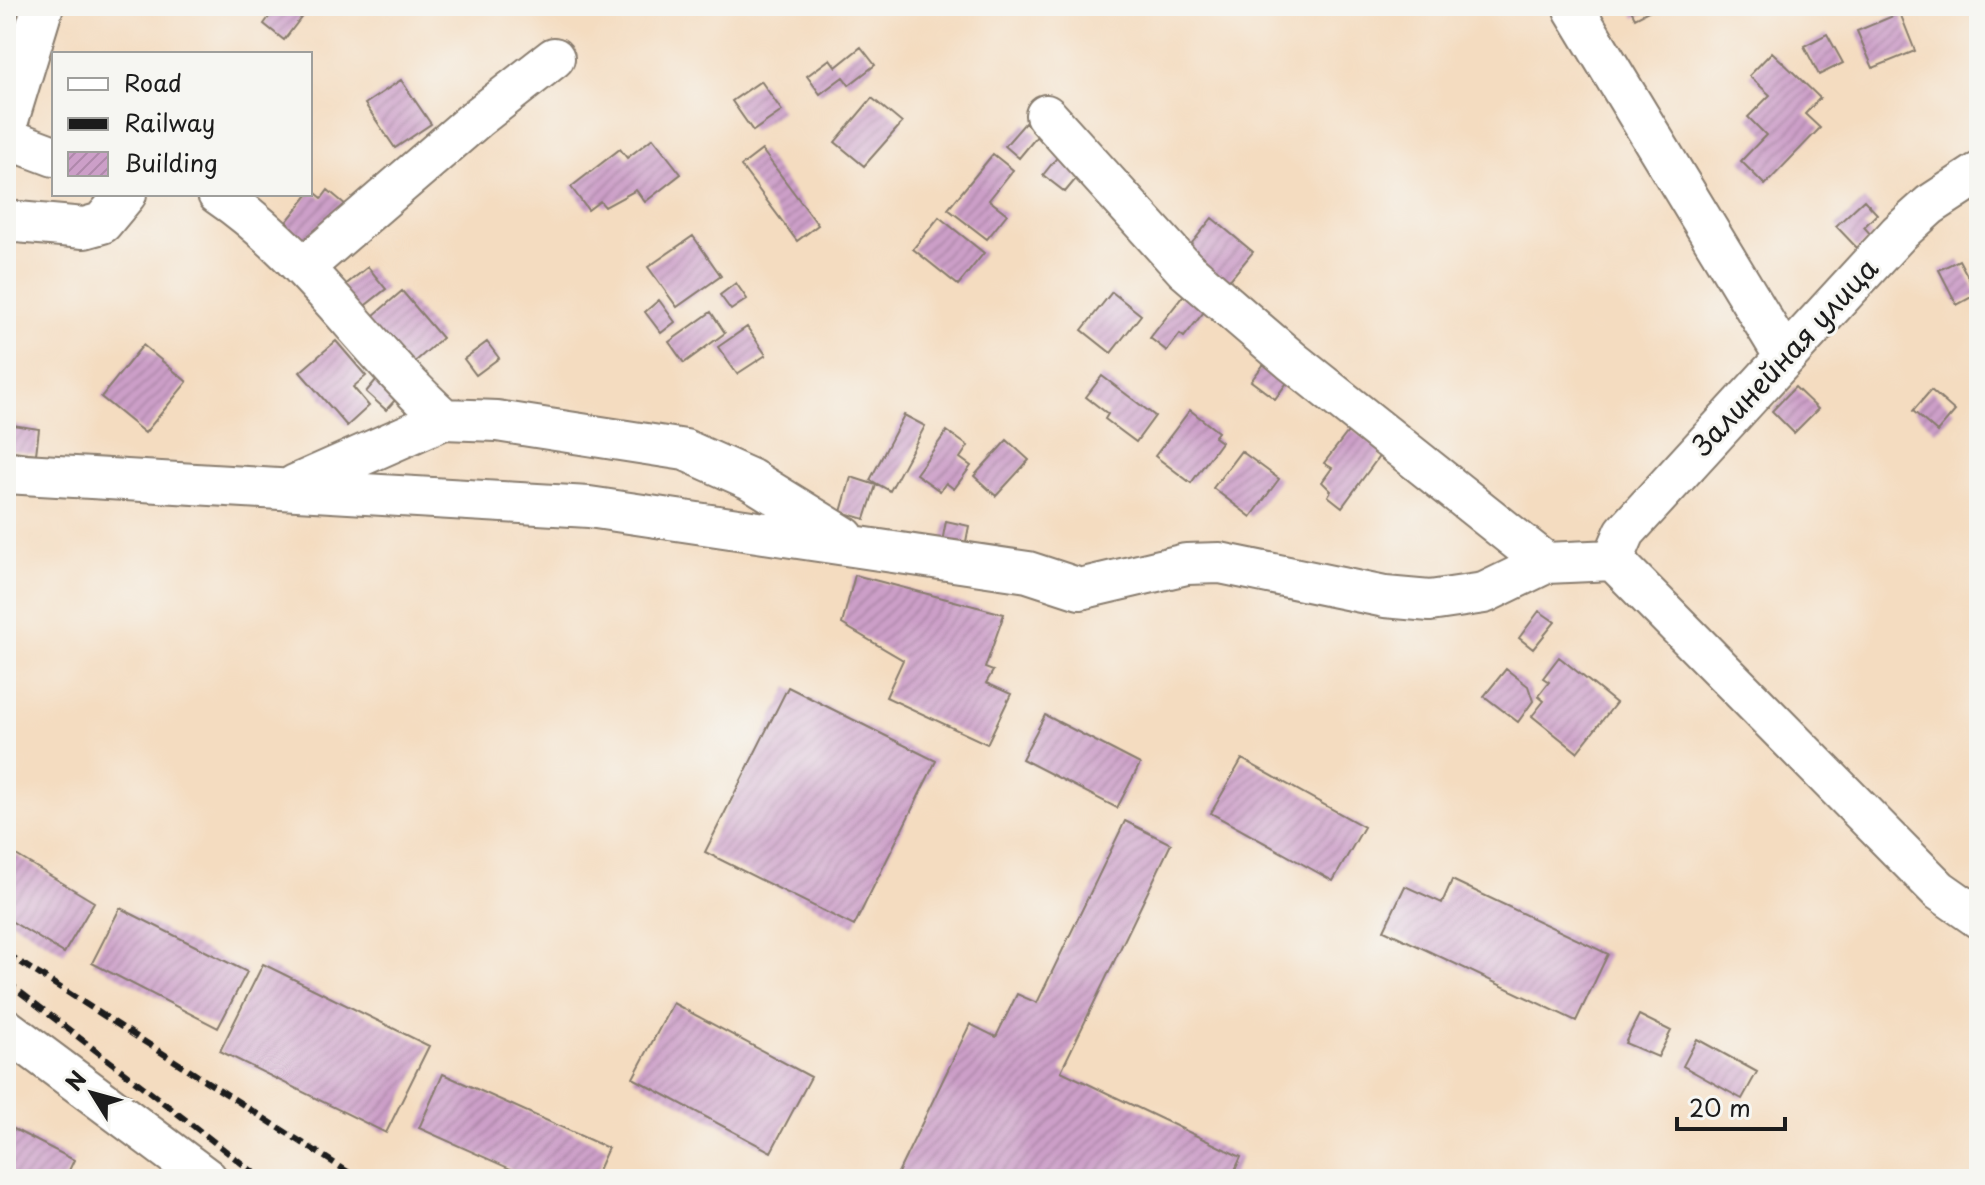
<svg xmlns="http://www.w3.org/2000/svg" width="1985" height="1185" font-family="'Playpen Sans',sans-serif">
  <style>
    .building { fill: url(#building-hatch) }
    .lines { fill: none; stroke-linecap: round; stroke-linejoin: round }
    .minor-casing { stroke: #887c6e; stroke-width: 44 }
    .minor { stroke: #fff; stroke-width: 40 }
    .rail { stroke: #1c1c1c; stroke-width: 6; stroke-dasharray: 12 6; stroke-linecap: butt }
    .labels { text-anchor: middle; stroke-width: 6; stroke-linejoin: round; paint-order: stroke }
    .street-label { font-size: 28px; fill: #1c1c1c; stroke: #f6f6f2 }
  </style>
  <defs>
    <pattern id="building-hatch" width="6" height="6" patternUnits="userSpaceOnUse" patternTransform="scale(2)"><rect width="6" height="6" fill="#cc9fc8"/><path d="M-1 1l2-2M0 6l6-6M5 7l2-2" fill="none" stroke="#af88ab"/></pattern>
  </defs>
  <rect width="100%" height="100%" fill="#f6f6f2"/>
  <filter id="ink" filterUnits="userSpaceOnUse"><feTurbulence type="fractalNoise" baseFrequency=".0125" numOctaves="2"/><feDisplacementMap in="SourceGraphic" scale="16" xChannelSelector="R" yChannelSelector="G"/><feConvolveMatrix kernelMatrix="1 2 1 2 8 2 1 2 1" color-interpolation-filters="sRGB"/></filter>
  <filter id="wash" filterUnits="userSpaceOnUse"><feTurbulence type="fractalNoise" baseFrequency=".006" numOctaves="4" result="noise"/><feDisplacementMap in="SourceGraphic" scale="32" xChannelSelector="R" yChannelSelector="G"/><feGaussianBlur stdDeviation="1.8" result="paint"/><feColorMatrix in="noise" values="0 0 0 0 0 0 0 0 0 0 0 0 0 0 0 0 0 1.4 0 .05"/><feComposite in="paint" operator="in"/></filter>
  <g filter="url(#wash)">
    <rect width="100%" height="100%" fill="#f4dcc0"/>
    <g id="blocks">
      <path class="building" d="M 277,6 L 310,6 L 284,40 L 264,24 Z
        M 1629,6 L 1658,6 L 1635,18 Z
        M 1900,13 L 1915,51 L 1873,68 L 1857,31 Z
        M 1827,34 L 1843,63 L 1819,75 L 1804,46 Z
        M 861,47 L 875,65 L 849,85 L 843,77 L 820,94 L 807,76 L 830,59 L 836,67 Z
        M 1772,52 L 1820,98 L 1805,114 L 1820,128 L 1765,185 L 1741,161 L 1766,135 L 1748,117 L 1770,95 L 1749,76 Z
        M 401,80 L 431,124 L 395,148 L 365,104 Z
        M 761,81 L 782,111 L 753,131 L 732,101 Z
        M 872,98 L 902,123 L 864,166 L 835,142 Z
        M 1025,123 L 1038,135 L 1019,158 L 1005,146 Z
        M 653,138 L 681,174 L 645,202 L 636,190 L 605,207 L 600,201 L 588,210 L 571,187 L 620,149 L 627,158 Z
        M 762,150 L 818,225 L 797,241 L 741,166 Z
        M 1063,150 L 1085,168 L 1065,192 L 1043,175 Z
        M 993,154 L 1013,170 L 989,200 L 1007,214 L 987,239 L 948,209 Z
        M 312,190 L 322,198 L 328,190 L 346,205 L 306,252 L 279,231 Z
        M 1864,200 L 1877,214 L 1864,227 L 1872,236 L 1858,249 L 1836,226 Z
        M 939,217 L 984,253 L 958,285 L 913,249 Z
        M 1212,218 L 1253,252 L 1224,287 L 1184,253 Z
        M 693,236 L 721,276 L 677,307 L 648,267 Z
        M 1959,260 L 1977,294 L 1957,305 L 1939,270 Z
        M 368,267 L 386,289 L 357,312 L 339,290 Z
        M 736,283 L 747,299 L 731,310 L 720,295 Z
        M 402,291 L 442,338 L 408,368 L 366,322 Z
        M 1112,292 L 1141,315 L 1111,353 L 1082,330 Z
        M 1186,292 L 1207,308 L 1184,337 L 1180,334 L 1167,351 L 1150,338 Z
        M 659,300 L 675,322 L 661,333 L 645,312 Z
        M 711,312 L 725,333 L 684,363 L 669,342 Z
        M 747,327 L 766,355 L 737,374 L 718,347 Z
        M 336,341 L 366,376 L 353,387 L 369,406 L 347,426 L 300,372 Z
        M 487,342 L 499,358 L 476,375 L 464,359 Z
        M 143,345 L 187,382 L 145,433 L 101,397 Z
        M 1267,360 L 1291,377 L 1275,399 L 1251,381 Z
        M 1102,376 L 1155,416 L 1136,442 L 1105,419 L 1108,414 L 1086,397 Z
        M 376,380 L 396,399 L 386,410 L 366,392 Z
        M 1795,387 L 1818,409 L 1794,433 L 1772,411 Z
        M 1931,390 L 1955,411 L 1937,432 L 1913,411 Z
        M 1190,410 L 1218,432 L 1214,437 L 1221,442 L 1191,483 L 1155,456 Z
        M 904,415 L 925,426 L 890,491 L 870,480 Z
        M 6,424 L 39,429 L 36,454 L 6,450 Z
        M 1351,428 L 1383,451 L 1342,507 L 1328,496 L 1331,491 L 1322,482 L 1332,468 L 1324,463 Z
        M 947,431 L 968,446 L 960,458 L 971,466 L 954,489 L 946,483 L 940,491 L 916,474 Z
        M 1007,440 L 1029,460 L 996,496 L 974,476 Z
        M 1241,451 L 1279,479 L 1251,517 L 1213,488 Z
        M 851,477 L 876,485 L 865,519 L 841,512 Z
        M 946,521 L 969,526 L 965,547 L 942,542 Z
        M 855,575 L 1004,614 L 985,668 L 993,671 L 986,683 L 1011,694 L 987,744 L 886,697 L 903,660 L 842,624 Z
        M 1539,611 L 1555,622 L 1533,649 L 1519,638 Z
        M 1559,657 L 1616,703 L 1577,752 L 1532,716 L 1544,701 L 1538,696 L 1549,682 L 1543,678 Z
        M 1506,669 L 1528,686 L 1533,701 L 1518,722 L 1484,696 Z
        M 788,687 L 936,761 L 854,926 L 705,852 Z
        M 1045,715 L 1140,764 L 1117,808 L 1022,759 Z
        M 1242,759 L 1364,827 L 1333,881 L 1211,813 Z
        M 1125,821 L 1171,844 L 1061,1071 L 1241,1157 L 1231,1179 L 895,1179 L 970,1024 L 996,1037 L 1017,994 L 1037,1003 Z
        M 6,849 L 94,902 L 64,953 L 6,918 Z
        M 1452,880 L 1608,954 L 1576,1021 L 1384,930 L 1405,886 L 1442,903 Z
        M 120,908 L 247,972 L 218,1028 L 92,963 Z
        M 263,964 L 429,1046 L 386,1133 L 220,1051 Z
        M 673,1003 L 811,1077 L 771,1152 L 633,1078 Z
        M 1639,1015 L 1671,1031 L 1658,1057 L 1625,1043 Z
        M 1697,1039 L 1757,1072 L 1742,1099 L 1683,1066 Z
        M 443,1074 L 608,1148 L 594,1179 L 533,1179 L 419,1128 Z
        M 6,1125 L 74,1160 L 65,1179 L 6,1179 Z"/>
    </g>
  </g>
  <g filter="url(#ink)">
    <use href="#blocks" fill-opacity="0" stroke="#887c6e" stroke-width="2"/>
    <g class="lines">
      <g class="minor-casing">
        <path id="minor" d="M 1574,9 L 1785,357
          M 1046,115 L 1185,269 L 1292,361 L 1546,563
          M 6,127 L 43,6
          M 6,138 L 54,156
          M 218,194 C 307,254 365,348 444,419
          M 6,221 L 84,228 L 102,223 L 126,194
          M 303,268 L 476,119 L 554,58
          M 6,473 L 589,507 L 1028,572 L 1080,589 L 1186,564 L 1220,563 L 1385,597 L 1430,601 L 1484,593 L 1546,563 L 1613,560 L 1939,890 L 1979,918
          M 295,485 L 444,419 L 497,421 L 685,450 L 750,479 L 844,537
          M 1613,560 L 1625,532 L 1899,233 L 1930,205 L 1979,173
          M 6,1029 L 207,1179"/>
      </g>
      <use href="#minor" class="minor"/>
      <path class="rail" d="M 6,953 L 359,1179
        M 6,981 L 262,1179"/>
    </g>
  </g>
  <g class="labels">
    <g class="street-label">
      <text transform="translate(1785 357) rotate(-47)" y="10">Залинейная улица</text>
    </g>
  </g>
  <rect width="1985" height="1185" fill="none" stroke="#f6f6f2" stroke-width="32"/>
  <rect x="52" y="52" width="260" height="144" fill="#f6f6f2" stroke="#9f9f9c" stroke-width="2"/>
  <rect x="68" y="78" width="40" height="12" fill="#ffffff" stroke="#9f9f9c" stroke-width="2"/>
  <text x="124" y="92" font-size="24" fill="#1c1c1c">Road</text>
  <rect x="68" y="118" width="40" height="12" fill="#1c1c1c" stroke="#9f9f9c" stroke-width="2"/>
  <text x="124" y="132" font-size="24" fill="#1c1c1c">Railway</text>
  <rect x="68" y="152" width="40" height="24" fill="url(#building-hatch)" stroke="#9f9f9c" stroke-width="2"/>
  <text x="124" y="172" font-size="24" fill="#1c1c1c">Building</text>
  <g transform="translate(92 1093) rotate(307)" stroke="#f6f6f2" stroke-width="6" paint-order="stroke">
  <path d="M0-6L14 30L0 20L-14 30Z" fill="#1c1c1c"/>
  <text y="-12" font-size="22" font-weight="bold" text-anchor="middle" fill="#1c1c1c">N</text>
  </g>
  <path d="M1677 1117v12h108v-12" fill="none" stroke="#1c1c1c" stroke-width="4"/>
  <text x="1689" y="1117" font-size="24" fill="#1c1c1c" stroke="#f6f6f2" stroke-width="6" paint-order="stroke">20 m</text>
</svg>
